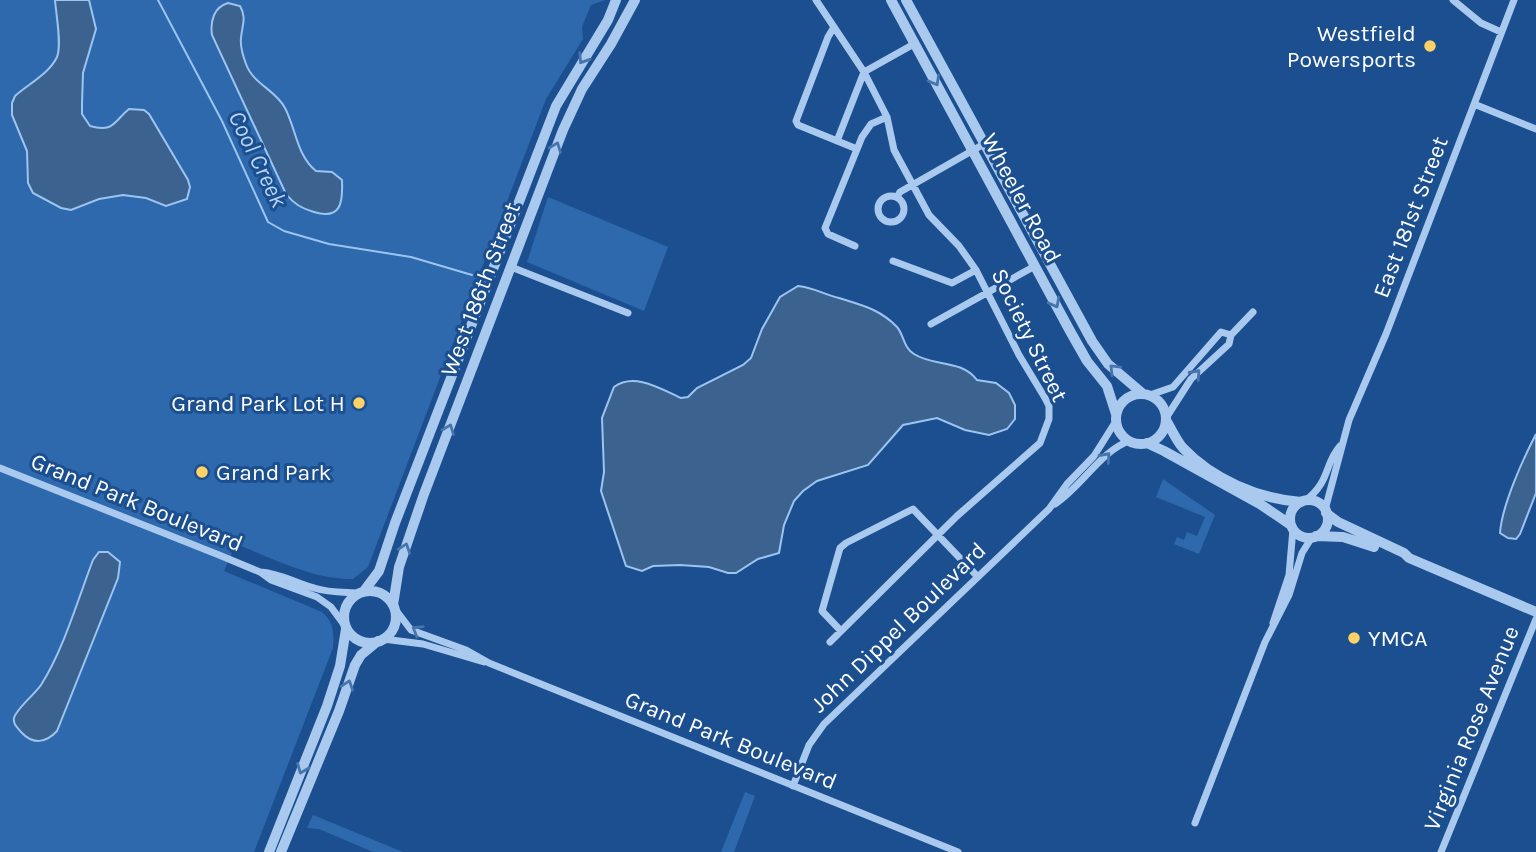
<svg xmlns="http://www.w3.org/2000/svg" width="1536" height="852" font-family="Karla,sans-serif">
  <style>
    .green { fill: #2e69ad }
    .water { fill: #3c6290; stroke: #9cc4f0; stroke-width: 2 }
    .lines { fill: none; stroke-linecap: round; stroke-linejoin: round }
    .stream { stroke: #9cc4f0; stroke-width: 2 }
    .minor { stroke: #a9c9ee; stroke-width: 7 }
    .tertiary { stroke: #a9c9ee; stroke-width: 10 }
    .oneway { stroke: #4674ac }
    .poi-dot { fill: #ffd166; stroke: #1b4f8f; stroke-width: 2.5 }
    .labels { text-anchor: middle; stroke-width: 6; stroke-linejoin: round; paint-order: stroke }
    .poi-label { font-size: 23px; fill: #fff; stroke: #1b4f8f; text-anchor: end }
    .street-label { font-size: 23px; fill: #fff; stroke: #1b4f8f }
    .water-label { font-size: 24px; font-style: italic; fill: #b5d3f5; stroke: #1b4f8f }
  </style>
  <rect width="100%" height="100%" fill="#1b4f8f"/>
  <path class="green" d="M 0,0 L 605,0 L 591,5 L 582,27 L 583,39 L 546,99 L 368,567 L 353,579 C 312,579 274,559 236,544 L 224,571 L 322,612 C 334,622 334,633 333,648 L 254,852 L 0,852 Z
    M 548,197 L 668,247 L 644,311 L 527,262 Z
    M 1163,479 L 1215,515 L 1199,554 L 1174,544 L 1177,537 L 1184,540 L 1187,532 L 1197,536 L 1205,517 L 1156,497 Z
    M 745,792 L 755,796 L 734,852 L 721,852 Z
    M 313,815 L 403,852 L 373,852 L 319,829 L 307,828 Z"/>
  <path class="water" d="M 55,0 L 89,0 L 96,29 L 83,73 L 82,104 L 82,114 L 90,126 C 114,133 114,121 129,109 L 144,110 L 149,114 L 188,180 L 190,187 L 187,199 L 166,206 L 146,198 L 123,195 L 99,199 L 71,210 L 61,208 L 33,193 L 28,183 L 27,151 L 12,115 L 12,103 L 15,96 C 28,84 49,74 57,57 C 62,45 56,14 55,0 Z
    M 228,3 L 240,6 C 247,18 242,25 241,38 C 240,46 243,56 246,64 C 253,84 276,90 285,108 C 296,129 297,156 316,171 L 332,172 L 342,180 C 343,203 341,220 314,212 C 301,208 294,204 286,194 L 212,35 C 210,21 214,7 228,3 Z
    M 798,286 C 815,288 823,294 839,298 C 861,305 880,309 897,327 C 904,335 903,347 914,354 C 934,367 961,359 977,380 L 996,383 L 1009,393 L 1015,405 L 1015,419 L 1007,429 L 989,435 L 965,430 L 937,418 L 903,425 L 868,465 L 817,481 L 803,491 L 794,501 L 784,525 L 779,553 L 758,559 L 736,573 L 728,573 L 709,567 L 680,565 L 653,566 L 642,571 L 626,566 L 601,491 L 604,472 L 602,418 L 614,387 C 634,372 661,389 681,398 L 688,397 L 697,388 L 743,365 L 751,358 L 762,329 L 780,297 Z
    M 1536,434 L 1536,493 L 1520,534 L 1516,539 L 1508,538 L 1500,533 C 1502,505 1523,459 1536,434 Z
    M 99,552 L 108,552 L 120,562 L 118,578 L 57,731 C 46,743 33,745 21,732 C 17,727 13,724 14,718 C 16,709 35,694 41,685 C 63,651 78,599 93,560 Z"/>
  <g class="lines">
    <path class="stream" d="M 158,0 L 222,121 L 268,222 L 284,231 L 329,244 L 411,257 L 472,275"/>
    <path class="minor" d="M 816,0 L 864,72 L 887,117 L 894,150 L 929,215 L 959,246 L 976,270 L 1019,355 L 1045,398 L 1049,406 L 1049,419 L 1040,443 L 957,516 L 830,642
      M 1453,0 L 1481,23 L 1501,32
      M 834,27 L 828,37 L 796,121 L 798,125 L 857,149
      M 1474,104 L 1536,129
      M 837,141 L 864,72 L 914,44
      M878 209a13 13 0 1 1 26 0a13 13 0 1 1-26 0Z
      M 897,197 L 900,192 L 984,144
      M 855,246 L 828,234 L 825,228 L 862,137 L 871,124 L 887,117
      M 893,261 L 952,283 L 976,270
      M 511,267 L 628,313
      M 931,324 L 1035,266
      M 1150,395 L 1173,387 L 1221,332 L 1231,335
      M 1166,418 L 1191,379 L 1229,344 L 1231,335 L 1253,312
      M 0,468 L 219,555 L 260,572 L 271,580 L 317,597 L 331,607 L 345,626
      M 1305,501 C 1331,481 1324,464 1340,446
      M 1055,504 C 1082,486 1101,451 1129,441
      M 1325,510 L 1349,420 L 1386,334 L 1514,0
      M 260,572 C 280,573 295,583 314,588 C 329,593 344,592 359,593
      M 395,609 L 411,630 L 466,650 L 489,663 L 958,852
      M 1273,623 L 1289,575 L 1293,529
      M 841,631 L 822,611 L 840,548 L 846,543 L 913,509 L 978,577
      M 383,639 L 423,644 L 484,662
      M 793,786 L 809,745 L 824,724 L 1049,509 L 1067,484 L 1094,456 L 1116,421
      M 1195,823 L 1265,642 L 1289,595 L 1302,553 L 1312,537
      M 1441,852 L 1536,619"/>
    <path class="tertiary" d="M 891,0 L 1070,331 L 1087,361 L 1107,386 L 1116,414
      M 906,0 L 1092,341 L 1108,364 L 1142,393
      M1116 419a25 25 0 1 1 50 0a25 25 0 1 1-50 0Z
      M 1166,420 C 1172,430 1176,440 1183,448 C 1212,479 1259,499 1301,502
      M 1147,443 L 1164,451 L 1260,504 L 1291,525
      M1290 519a19 19 0 1 1 38 0a19 19 0 1 1-38 0Z
      M 1326,513 L 1338,522 L 1404,553 L 1409,558 L 1536,612
      M 1316,536 L 1343,537 L 1374,547
      M344 617a26 26 0 1 1 52 0a26 26 0 1 1-52 0Z
      M 364,591 L 379,571 L 395,523 L 556,106 L 608,20 L 616,0
      M 393,605 L 399,567 L 424,494 L 563,130 L 582,89 L 611,44 L 635,0
      M 269,852 L 327,706 L 340,666 L 346,629
      M 281,852 L 339,711 L 355,665 L 361,655 L 378,641"/>
  </g>
  <defs><path id="oneway-chevron" d="M-2-3.5L2.5 0L-2 3.5" fill="none" stroke-width="1.6" stroke-linecap="round" stroke-linejoin="round" transform="scale(1.75)"/></defs>
  <g class="oneway">
    <use href="#oneway-chevron" transform="translate(583 59) rotate(123)"/>
    <use href="#oneway-chevron" transform="translate(935 81) rotate(61)"/>
    <use href="#oneway-chevron" transform="translate(556 147) rotate(-69)"/>
    <use href="#oneway-chevron" transform="translate(1055 303) rotate(62)"/>
    <use href="#oneway-chevron" transform="translate(1114 369) rotate(-135)"/>
    <use href="#oneway-chevron" transform="translate(1196 374) rotate(-48)"/>
    <use href="#oneway-chevron" transform="translate(449 429) rotate(-69)"/>
    <use href="#oneway-chevron" transform="translate(1106 457) rotate(-48)"/>
    <use href="#oneway-chevron" transform="translate(405 548) rotate(-71)"/>
    <use href="#oneway-chevron" transform="translate(417 630) rotate(-149)"/>
    <use href="#oneway-chevron" transform="translate(348 685) rotate(-71)"/>
    <use href="#oneway-chevron" transform="translate(302 769) rotate(112)"/>
  </g>
  <g class="poi-dot">
    <circle cx="1430" cy="46" r="7"/>
    <circle cx="359" cy="403" r="7"/>
    <circle cx="202" cy="472" r="7"/>
    <circle cx="1354" cy="638" r="7"/>
  </g>
  <g class="labels">
    <g class="poi-label">
      <text x="1416" y="41">Westfield<tspan x="1416" dy="26">Powersports</tspan></text>
      <text x="345" y="411">Grand Park Lot H</text>
      <text x="216" y="480" text-anchor="start">Grand Park</text>
      <text x="1368" y="646" text-anchor="start">YMCA</text>
    </g>
    <g class="street-label">
      <text transform="translate(1022 198) rotate(62)" y="8">Wheeler Road</text>
      <text transform="translate(1410 217) rotate(-69)" y="8">East 181st Street</text>
      <text transform="translate(480 289) rotate(-69)" y="8">West 186th Street</text>
      <text transform="translate(1030 335) rotate(64)" y="8">Society Street</text>
      <text transform="translate(137 502) rotate(22)" y="8">Grand Park Boulevard</text>
      <text transform="translate(898 627) rotate(-44)" y="8">John Dippel Boulevard</text>
      <text transform="translate(1471 728) rotate(-68)" y="8">Virginia Rose Avenue</text>
      <text transform="translate(731 740) rotate(22)" y="8">Grand Park Boulevard</text>
    </g>
    <g class="water-label">
      <text transform="translate(258 159) rotate(64)" y="8">Cool Creek</text>
    </g>
  </g>
</svg>
